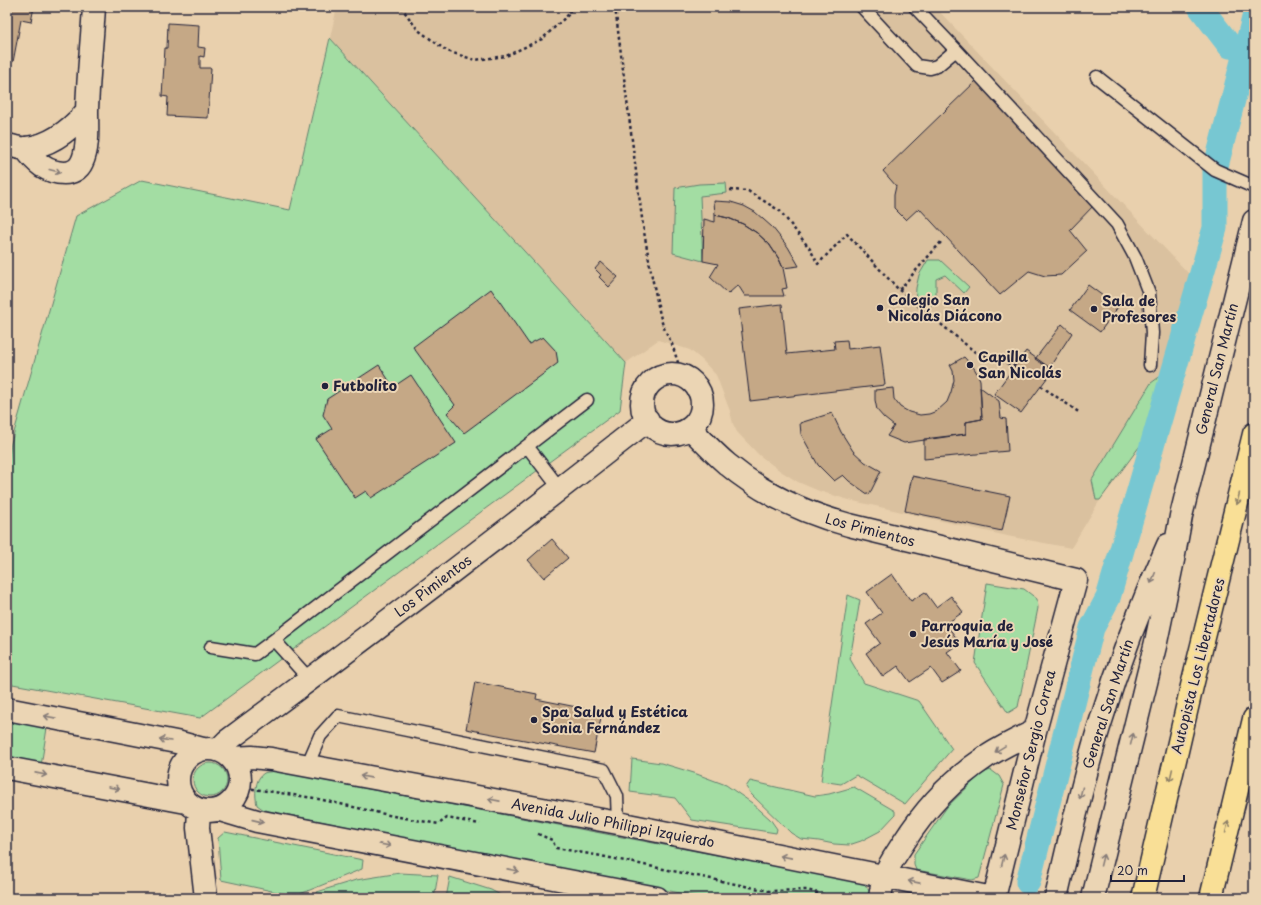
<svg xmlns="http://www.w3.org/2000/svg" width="1261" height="905" font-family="'Playpen Sans',sans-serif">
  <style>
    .built { fill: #dac19f }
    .green { fill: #a3dda3; stroke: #62806f }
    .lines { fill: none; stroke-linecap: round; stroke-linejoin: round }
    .canal { stroke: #77c7d2; stroke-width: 25 }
    .building { fill: #c5a886; stroke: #22223b }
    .lane-casing { stroke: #22223b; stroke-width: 15 }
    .street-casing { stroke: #22223b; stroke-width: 25 }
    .secondary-casing { stroke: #22223b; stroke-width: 25 }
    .highway-casing { stroke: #22223b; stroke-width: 25 }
    .path { stroke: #22223b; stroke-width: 2.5; stroke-dasharray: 3 3; stroke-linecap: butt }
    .lane { stroke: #ebd5b4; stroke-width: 12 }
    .street { stroke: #ebd5b4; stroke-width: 22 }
    .secondary { stroke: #ebd5b4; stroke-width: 22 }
    .highway { stroke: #f9df96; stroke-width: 22 }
    .oneway { stroke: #867c78 }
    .oneway2 { stroke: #8e8068 }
    .poi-dot { fill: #22223b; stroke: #ebd5b4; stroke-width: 1.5 }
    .labels { text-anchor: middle; stroke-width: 4; stroke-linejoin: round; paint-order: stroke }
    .poi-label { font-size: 14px; font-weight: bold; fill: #22223b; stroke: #ebd5b4; text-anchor: start }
    .street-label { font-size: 14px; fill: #22223b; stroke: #ebd5b4 }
  </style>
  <rect width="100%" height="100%" fill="#e9d0ad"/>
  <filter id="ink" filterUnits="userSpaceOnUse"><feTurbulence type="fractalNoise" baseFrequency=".025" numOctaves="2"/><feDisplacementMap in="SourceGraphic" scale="8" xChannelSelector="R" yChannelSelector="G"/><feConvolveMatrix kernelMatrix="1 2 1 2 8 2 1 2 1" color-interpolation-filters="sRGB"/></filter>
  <g filter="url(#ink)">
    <path class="built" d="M 337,7 L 935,7 L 1191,276 L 1169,370 L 1142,443 L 1100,500 L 1071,548 L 1012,537 L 849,500 L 819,491 L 798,482 L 779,470 L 759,455 L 737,432 L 733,424 L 730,411 L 716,375 L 702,360 L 690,350 L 658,340 L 626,363 L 330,38 Z"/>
    <path class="green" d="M 330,38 L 626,363 L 620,410 L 200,718 L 7,683 L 7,471 L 11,443 L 76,216 L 142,180 L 290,210 Z
      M 726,183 L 727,193 L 700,196 L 703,261 L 673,253 L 675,188 L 699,184 Z
      M 928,260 L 940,260 L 969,287 L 964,293 L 945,275 L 936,279 L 936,305 L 915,305 L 916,288 L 919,275 Z
      M 1169,370 L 1142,443 L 1100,500 L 1096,500 L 1092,480 L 1151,383 Z
      M 987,583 L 1024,589 L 1037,599 L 1038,608 L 1018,707 L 1008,713 L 975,663 Z
      M 848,595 L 860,600 L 850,659 L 864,683 L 919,701 L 952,749 L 905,804 L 856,775 L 841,784 L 821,781 Z
      M 7,720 L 47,728 L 41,766 L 7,759 Z
      M 632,759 L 661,763 L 694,773 L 726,785 L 752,803 L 770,819 L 777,829 L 776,833 L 692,820 L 675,798 L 630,792 Z
      M193 780a17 17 0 1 1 34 0a17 17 0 1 1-34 0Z
      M 991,770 L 999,776 L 1004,785 L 979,878 L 972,880 L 916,870 L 914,865 L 914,854 L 947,807 L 982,773 Z
      M 274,771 L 864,883 L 871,894 L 871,898 L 705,898 L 264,810 L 257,805 C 255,796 254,779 264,773 C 266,772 271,772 274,771 Z
      M 750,781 L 815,796 L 829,794 L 854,787 L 895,811 L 895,815 L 880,831 L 861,841 L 849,845 L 834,844 L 819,841 L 801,839 L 791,833 L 751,794 L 746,787 Z
      M 225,832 L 363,860 L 362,869 L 295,896 L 221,880 L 218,838 Z
      M 400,873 L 438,875 L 434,898 L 319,898 L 317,892 L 356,880 Z
      M 450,877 L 491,890 L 506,898 L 446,898 Z"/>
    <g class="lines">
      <path class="canal" d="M 1200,7 L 1230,46
        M 1028,882 L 1092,628 L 1108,598 L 1215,228 L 1215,170 L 1254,18"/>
    </g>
    <path class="building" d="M 7,7 L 34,7 L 31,22 L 21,20 L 13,62 L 7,61 Z
      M 168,23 L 199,25 L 198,47 L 205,48 L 204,57 L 200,56 L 200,68 L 211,68 L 208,118 L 167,116 L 168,97 L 162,96 L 165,48 L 167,48 Z
      M 977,80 L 1095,204 L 1070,230 L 1087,251 L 1061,275 L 1045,276 L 1029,271 L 1000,295 L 919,208 L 906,220 L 894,208 L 894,195 L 896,186 L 883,171 Z
      M 714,201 L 731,202 L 744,206 L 755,212 L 772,227 L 788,247 L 799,266 L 783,268 L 779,259 L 769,244 L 757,233 L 743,224 L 728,218 L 715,215 Z
      M 715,215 L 728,218 L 743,224 L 757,233 L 769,244 L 779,259 L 783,268 L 787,288 L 782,289 L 784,296 L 745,296 L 738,285 L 728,294 L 710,277 L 718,264 L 703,261 L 704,219 L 715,222 Z
      M 601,262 L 618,277 L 609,287 L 599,277 L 601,275 L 595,269 Z
      M 1088,285 L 1118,307 L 1100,332 L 1070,310 Z
      M 491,289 L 529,344 L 543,337 L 556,351 L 558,363 L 464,433 L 447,413 L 455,405 L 413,347 Z
      M 782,304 L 787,354 L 835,349 L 834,341 L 847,340 L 848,349 L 880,345 L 885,385 L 750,401 L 739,309 Z
      M 1062,324 L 1072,333 L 1049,368 L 1035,359 Z
      M 1026,351 L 1053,370 L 1021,413 L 994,394 Z
      M 964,357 L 974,368 L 978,375 L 980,380 L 982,419 L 966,422 L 966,434 L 904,443 L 887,436 L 894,426 L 884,418 L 877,410 L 875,400 L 875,390 L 893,388 L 894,399 L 900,407 L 909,412 L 920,415 L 929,414 L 937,411 L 947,402 L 951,392 L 954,380 L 953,371 L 950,365 Z
      M 379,365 L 393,387 L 411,375 L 456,443 L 371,498 L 366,491 L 355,498 L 316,439 L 332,429 L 323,415 L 327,399 Z
      M 980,387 L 999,401 L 1001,418 L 1006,419 L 1008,451 L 924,459 L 924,439 L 966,434 L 966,422 L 982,419 Z
      M 832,413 L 841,432 L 853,451 L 865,462 L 881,471 L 869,495 L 849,481 L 843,475 L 834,481 L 818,465 L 801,434 L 800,423 Z
      M 912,476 L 1010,496 L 1002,531 L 905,511 Z
      M 552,539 L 568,558 L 544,578 L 528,560 Z
      M 892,574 L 911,601 L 925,592 L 936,607 L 951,596 L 963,612 L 946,624 L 960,643 L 947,652 L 961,671 L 942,683 L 931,668 L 910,682 L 898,666 L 883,677 L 866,653 L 880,643 L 866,624 L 882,613 L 867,592 Z
      M 475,682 L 537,694 L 536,699 L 602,712 L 594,753 L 466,729 Z"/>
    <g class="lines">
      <g class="lane-casing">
        <path id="lane" d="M 862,7 L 917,66 L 930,68 L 937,66 L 956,50
          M 915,7 L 956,50 L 1117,224 L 1135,257 L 1149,293 L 1152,333 L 1150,365
          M 1097,77 L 1215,170 L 1254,187
          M 527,446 L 560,489
          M 274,640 L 310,680
          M 211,647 L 255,654 L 274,640 L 587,400
          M 307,766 L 320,736 L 338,716 L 604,770 L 617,796 L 618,823"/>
      </g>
      <g class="street-casing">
        <path id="street" d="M 7,145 C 13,146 20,149 26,148 C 50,146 72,128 87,111
          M 25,148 C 30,155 35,161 42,166 C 54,174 75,178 82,162 C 89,148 87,126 87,111 C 88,76 92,42 94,7
          M642 404a30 30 0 1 1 60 0a30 30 0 1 1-60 0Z
          M 690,428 C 702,440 714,453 727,464 C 763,494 804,513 849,525 L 1076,580 L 1035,731 L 994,898
          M 7,709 L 181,743 L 203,749
          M178 780a31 31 0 1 1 62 0a31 31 0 1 1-62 0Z
          M 218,750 L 227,741 C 369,636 509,529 648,420
          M 231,758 L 252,757 L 271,759 L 618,823 L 993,898
          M 7,768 L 186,802
          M 199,810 L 198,828 L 206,898
          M 220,810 L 257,821 L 657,898
          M 880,898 C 881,891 882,884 884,877 C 888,865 897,853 904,842 C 925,809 953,779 986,757 C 1002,747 1018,739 1035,731"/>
      </g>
      <g class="secondary-casing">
        <path id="secondary" d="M 1056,898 C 1069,841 1082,783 1099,727 C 1118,665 1141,604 1168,545
          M 1093,898 L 1156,642 L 1173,560 L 1181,516 L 1254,221"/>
      </g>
      <g class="highway-casing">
        <path id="highway" d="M 1143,898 L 1192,686 L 1254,434
          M 1211,898 L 1254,719"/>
      </g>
      <path class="path" d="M 401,7 L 418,30 L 447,51 L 475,60 L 506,56 L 542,39 L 569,14 L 571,7
        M 615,7 L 643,226 L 652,277 L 660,315 L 663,326 L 672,344 L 682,375
        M 730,190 L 748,191 L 780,211 L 810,249 L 818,264 L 847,234 L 899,290 L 941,242
        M 899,290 L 975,352 L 1015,366
        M 1041,386 L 1080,413
        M 240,787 L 314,798 L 393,816 L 439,824 L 447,818 L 480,824
        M 538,834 L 552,840 L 556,848 L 601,856 L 769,891 L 807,890 L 836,898"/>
      <use href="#lane" class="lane"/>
      <use href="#street" class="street"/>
      <use href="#secondary" class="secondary"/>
      <use href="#highway" class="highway"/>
    </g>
    <defs><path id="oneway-shaft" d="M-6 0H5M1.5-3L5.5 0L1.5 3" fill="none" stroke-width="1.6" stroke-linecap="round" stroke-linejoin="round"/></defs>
    <g class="oneway">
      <use href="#oneway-shaft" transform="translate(55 171) rotate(15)"/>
      <use href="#oneway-shaft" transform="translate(1153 578) rotate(113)"/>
      <use href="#oneway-shaft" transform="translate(50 717) rotate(-169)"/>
      <use href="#oneway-shaft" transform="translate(1132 739) rotate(-76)"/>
      <use href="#oneway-shaft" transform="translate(165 740) rotate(-170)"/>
      <use href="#oneway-shaft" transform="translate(1000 749) rotate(149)"/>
      <use href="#oneway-shaft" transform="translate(41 774) rotate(11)"/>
      <use href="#oneway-shaft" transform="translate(366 777) rotate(-169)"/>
      <use href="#oneway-shaft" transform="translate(114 788) rotate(11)"/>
      <use href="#oneway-shaft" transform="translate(1081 793) rotate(104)"/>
      <use href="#oneway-shaft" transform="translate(494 800) rotate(-169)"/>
      <use href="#oneway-shaft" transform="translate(258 821) rotate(13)"/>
      <use href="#oneway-shaft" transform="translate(385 845) rotate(11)"/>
      <use href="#oneway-shaft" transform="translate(786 857) rotate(-169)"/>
      <use href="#oneway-shaft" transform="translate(1003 860) rotate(-76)"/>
      <use href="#oneway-shaft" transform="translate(1102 860) rotate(-76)"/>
      <use href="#oneway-shaft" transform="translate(513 870) rotate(11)"/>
      <use href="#oneway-shaft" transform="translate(914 882) rotate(-169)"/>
    </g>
    <g class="oneway2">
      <use href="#oneway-shaft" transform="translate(1238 499) rotate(104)"/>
      <use href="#oneway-shaft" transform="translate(1171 775) rotate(103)"/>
      <use href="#oneway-shaft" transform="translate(1227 827) rotate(-76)"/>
    </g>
  </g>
  <g class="poi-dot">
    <circle cx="880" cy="308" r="4"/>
    <circle cx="1094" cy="309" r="4"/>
    <circle cx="970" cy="365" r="4"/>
    <circle cx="325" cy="386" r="4"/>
    <circle cx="913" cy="634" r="4"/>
    <circle cx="534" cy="720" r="4"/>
  </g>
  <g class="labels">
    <g class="poi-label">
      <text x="888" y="305">Colegio San<tspan x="888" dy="16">Nicolás Diácono</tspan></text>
      <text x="1102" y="306">Sala de<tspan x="1102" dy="16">Profesores</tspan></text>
      <text x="978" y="362">Capilla<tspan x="978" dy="16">San Nicolás</tspan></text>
      <text x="333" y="391">Futbolito</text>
      <text x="921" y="631">Parroquia de<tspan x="921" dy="16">Jesús María y José</tspan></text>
      <text x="542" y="717">Spa Salud y Estética<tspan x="542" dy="16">Sonia Fernández</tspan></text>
    </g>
    <g class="street-label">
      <text transform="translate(1217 369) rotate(-76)" y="5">General San Martín</text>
      <text transform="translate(870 530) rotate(15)" y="5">Los Pimientos</text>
      <text transform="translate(433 586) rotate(-37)" y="5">Los Pimientos</text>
      <text transform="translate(1198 666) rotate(-76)" y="5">Autopista Los Libertadores</text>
      <text transform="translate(1108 704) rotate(-72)" y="5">General San Martín</text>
      <text transform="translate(1031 750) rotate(-76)" y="5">Monseñor Sergio Correa</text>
      <text transform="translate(613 823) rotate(11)" y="5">Avenida Julio Philippi Izquierdo</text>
    </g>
  </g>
  <rect width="1261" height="905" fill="none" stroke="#ebd5b4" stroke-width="24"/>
  <rect x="12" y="12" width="1237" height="881" fill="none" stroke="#22223b" stroke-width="1.5" filter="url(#ink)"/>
  <path d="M1111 875v6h73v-6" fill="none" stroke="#22223b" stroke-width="2"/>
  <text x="1117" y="875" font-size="12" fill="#22223b" stroke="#ebd5b4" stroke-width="3" paint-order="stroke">20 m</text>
</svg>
